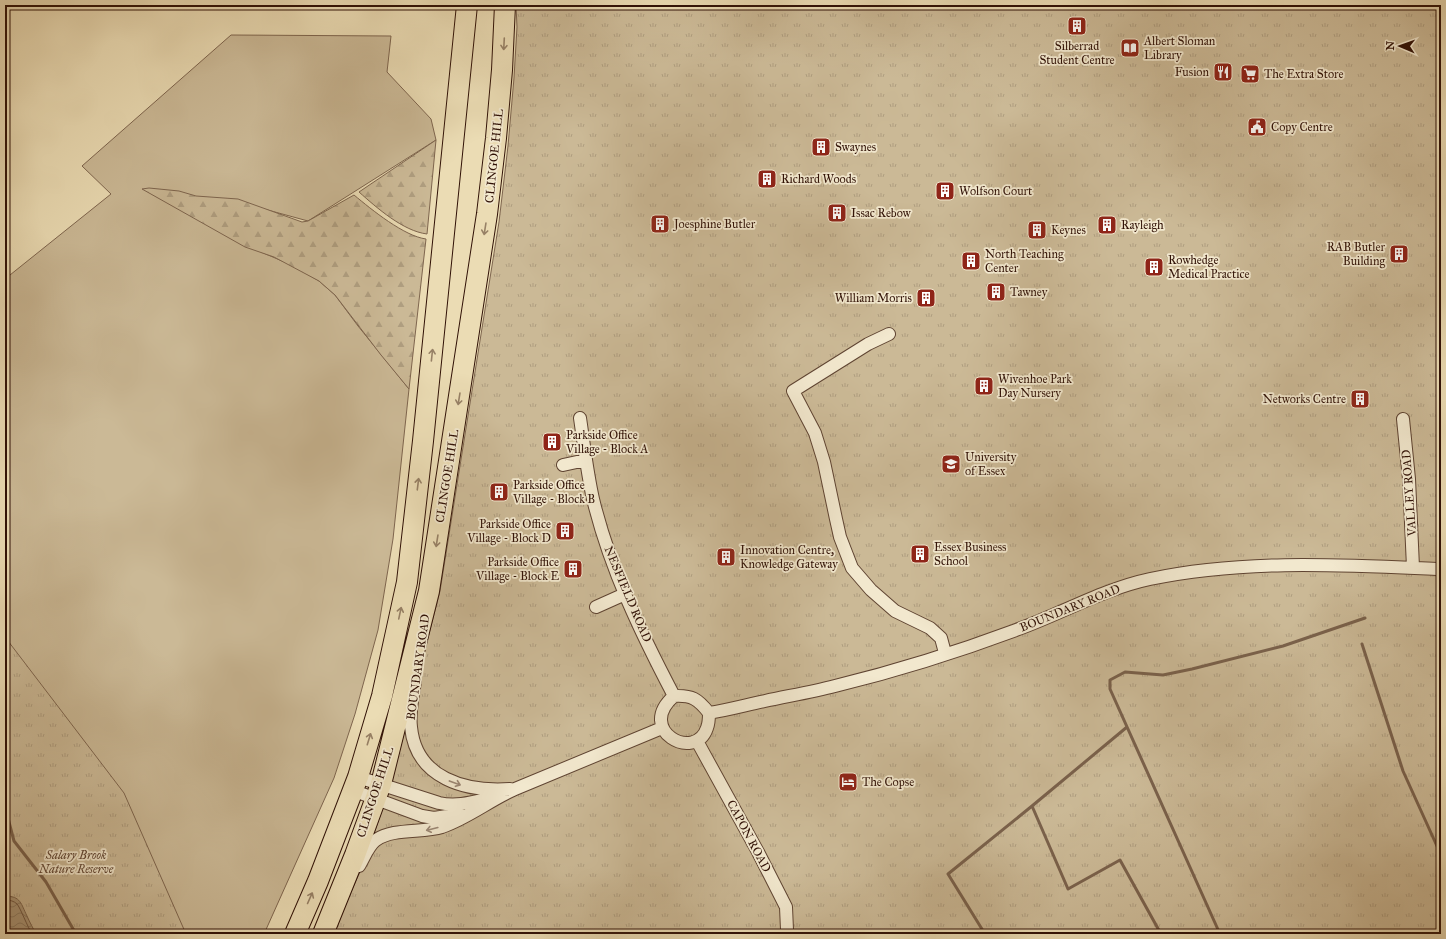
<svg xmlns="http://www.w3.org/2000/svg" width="1446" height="939" font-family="'IM FELL Great Primer',serif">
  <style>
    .green { fill: #cbb996; stroke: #7e654e }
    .forest { fill: url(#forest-firs); stroke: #7e654e }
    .park { fill: url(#park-tufts); stroke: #7e654e }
    .water { fill: url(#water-waves); stroke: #7a614b }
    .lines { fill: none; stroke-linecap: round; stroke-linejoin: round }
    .shore { stroke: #6e5440; stroke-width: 1 }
    .stream { stroke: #7a614b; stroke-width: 3 }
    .street-casing { stroke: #5f4432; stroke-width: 14 }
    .primary-casing { stroke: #301106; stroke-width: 22 }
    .street { stroke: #f2e8ce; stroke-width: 12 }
    .primary { stroke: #ebdcb4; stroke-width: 20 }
    .oneway { stroke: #978166 }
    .oneway2 { stroke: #9b8774 }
    .labels { text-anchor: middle; stroke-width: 3.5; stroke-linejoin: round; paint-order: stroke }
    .poi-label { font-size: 12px; fill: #301106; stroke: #f2e8ce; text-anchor: start }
    .street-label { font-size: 12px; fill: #301106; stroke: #f2e8ce }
    .park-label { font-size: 12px; font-style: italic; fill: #5e4331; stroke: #f2e8ce }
  </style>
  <defs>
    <pattern id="forest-firs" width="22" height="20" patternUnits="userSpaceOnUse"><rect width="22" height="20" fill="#cbb996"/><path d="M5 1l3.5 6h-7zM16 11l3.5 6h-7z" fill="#af9e80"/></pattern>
    <pattern id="park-tufts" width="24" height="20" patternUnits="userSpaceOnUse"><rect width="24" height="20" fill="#cbb996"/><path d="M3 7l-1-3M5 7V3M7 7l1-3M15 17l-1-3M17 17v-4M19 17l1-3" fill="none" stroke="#af9e80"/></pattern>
    <pattern id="water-waves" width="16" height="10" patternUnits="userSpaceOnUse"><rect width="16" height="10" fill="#ab9779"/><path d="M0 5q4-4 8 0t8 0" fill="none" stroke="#8c7a61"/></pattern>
  </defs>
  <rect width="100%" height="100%" fill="#ebdcb4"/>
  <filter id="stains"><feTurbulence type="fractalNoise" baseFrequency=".005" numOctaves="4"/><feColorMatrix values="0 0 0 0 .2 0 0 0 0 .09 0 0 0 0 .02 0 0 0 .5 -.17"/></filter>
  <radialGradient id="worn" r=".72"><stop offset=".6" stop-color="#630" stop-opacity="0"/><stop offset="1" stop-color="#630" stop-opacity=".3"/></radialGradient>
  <path class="green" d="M 231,35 L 391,36 L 387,72 L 431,119 L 436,140 L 308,221 L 264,209 L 261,252 L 294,266 L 319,281 L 335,295 L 358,326 L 409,389 L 393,539 L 378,630 L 355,714 L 334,778 L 264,934 L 5,934 L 5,279 L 111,194 L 82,166 Z"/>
  <path class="forest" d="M 436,140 L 427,234 C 403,231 377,208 359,192 Z
    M 149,188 L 179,191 L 196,196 L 238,199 L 302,222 L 308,221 L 354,195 C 372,210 404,236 426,239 L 409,389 L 381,355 L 335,295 L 319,281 L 274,257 L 245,247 L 142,189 Z"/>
  <path class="park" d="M 516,5 L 1441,5 L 1441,934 L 332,934 L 363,865 L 388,793 L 440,591 L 499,222 L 508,146 L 514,78 L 517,27 Z
    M 5,637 L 124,793 L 186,934 L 5,934 Z"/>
  <path class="water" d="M 5,896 C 21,896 21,904 27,916 C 30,923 33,928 36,934 L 5,934 Z"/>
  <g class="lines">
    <path class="shore" d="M 5,900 C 10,900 14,901 17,904 C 20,907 28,928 32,934"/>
    <path class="stream" d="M 1362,644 L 1403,771 L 1441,855
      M 1032,806 L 1127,727
      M 5,807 L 14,841 L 46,882 L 76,934
      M 985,934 L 948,874 L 1032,806 L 1068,889 L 1120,860 L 1161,934
      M 1220,934 L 1110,689 L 1110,680 L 1125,672 L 1163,675 L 1192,669 L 1283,646 L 1365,618"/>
    <g class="street-casing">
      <path id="street" d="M 889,334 L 868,344 L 793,391 L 815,433 L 824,462 L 836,519 L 840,537 L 852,568 L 871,590 L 895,611 L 930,628 L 941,638 L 945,653
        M 580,418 C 584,445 587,472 593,499 C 610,569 641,633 674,696
        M 1403,419 L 1409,479 L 1413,567
        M 563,465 L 586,460
        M 596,607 L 625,594
        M 415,681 C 413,696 409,712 411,727 C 416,779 466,792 510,789
        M 674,696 C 692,695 698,699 709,713 C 709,718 709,723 707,728 C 695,763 635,730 674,696 Z
        M 709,713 C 728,710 746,705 765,701 C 788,696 812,692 835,686 C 896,671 957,652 1016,630 C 1061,614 1103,589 1150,579 C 1245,559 1344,565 1441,569
        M 697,741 L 758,852 L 786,907 L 787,930 L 785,934
        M 358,777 L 439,803 C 457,807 473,802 491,798
        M 352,790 L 422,816 L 434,818 L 460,814
        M 359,866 C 364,858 368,846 376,840 C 393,828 422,833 442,827 C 468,818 490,800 515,789 L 662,728"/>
    </g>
    <g class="primary-casing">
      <path id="primary" d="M 295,934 L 318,881 L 358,777 L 382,696 L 407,582 L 423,441 L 467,5
        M 323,934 L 355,855 L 381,784 L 429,591 L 487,214 L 496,138 L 502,70 L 505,5"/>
    </g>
    <use href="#street" class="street"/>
    <use href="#primary" class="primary"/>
  </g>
  <defs><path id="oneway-shaft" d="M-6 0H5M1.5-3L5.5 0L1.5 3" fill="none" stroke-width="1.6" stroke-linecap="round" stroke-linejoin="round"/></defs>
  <g class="oneway">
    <use href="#oneway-shaft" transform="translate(504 44) rotate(93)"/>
    <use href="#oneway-shaft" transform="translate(485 229) rotate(99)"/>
    <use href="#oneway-shaft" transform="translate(432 355) rotate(-84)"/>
    <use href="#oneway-shaft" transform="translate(459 399) rotate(99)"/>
    <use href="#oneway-shaft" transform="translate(418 484) rotate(-83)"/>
    <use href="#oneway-shaft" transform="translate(437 541) rotate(99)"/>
    <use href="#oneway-shaft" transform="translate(400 613) rotate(-78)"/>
    <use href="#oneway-shaft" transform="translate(369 739) rotate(-73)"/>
    <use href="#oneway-shaft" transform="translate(310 898) rotate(-66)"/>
  </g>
  <g class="oneway2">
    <use href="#oneway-shaft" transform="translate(455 783) rotate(20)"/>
    <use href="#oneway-shaft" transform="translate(432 829) rotate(166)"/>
  </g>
  <defs>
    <g id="building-square" transform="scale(1)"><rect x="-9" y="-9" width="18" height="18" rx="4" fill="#8f2418" stroke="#f2e8ce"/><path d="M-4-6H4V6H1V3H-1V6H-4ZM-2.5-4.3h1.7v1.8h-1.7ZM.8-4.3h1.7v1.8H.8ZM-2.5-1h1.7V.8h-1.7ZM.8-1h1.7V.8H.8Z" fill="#fff"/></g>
    <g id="library-square" transform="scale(1)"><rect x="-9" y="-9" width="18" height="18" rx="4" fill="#8f2418" stroke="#f2e8ce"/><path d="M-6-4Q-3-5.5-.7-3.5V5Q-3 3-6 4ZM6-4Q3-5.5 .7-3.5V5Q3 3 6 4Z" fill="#fff"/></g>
    <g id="restaurant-square" transform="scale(1)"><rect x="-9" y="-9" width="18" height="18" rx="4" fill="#8f2418" stroke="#f2e8ce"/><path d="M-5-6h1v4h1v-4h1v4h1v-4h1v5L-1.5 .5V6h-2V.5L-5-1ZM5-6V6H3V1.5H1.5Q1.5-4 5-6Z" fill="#fff"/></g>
    <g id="supermarket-square" transform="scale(1)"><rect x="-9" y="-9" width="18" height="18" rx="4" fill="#8f2418" stroke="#f2e8ce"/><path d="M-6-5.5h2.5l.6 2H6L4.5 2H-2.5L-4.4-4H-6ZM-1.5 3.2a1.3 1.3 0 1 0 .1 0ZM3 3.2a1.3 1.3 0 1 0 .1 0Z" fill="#fff"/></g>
    <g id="civic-square" transform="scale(1)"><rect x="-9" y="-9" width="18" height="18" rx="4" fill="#8f2418" stroke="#f2e8ce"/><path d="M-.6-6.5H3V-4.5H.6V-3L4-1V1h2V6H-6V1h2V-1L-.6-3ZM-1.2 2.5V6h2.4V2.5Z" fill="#fff"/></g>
    <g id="university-square" transform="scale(1)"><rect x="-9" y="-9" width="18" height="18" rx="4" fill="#8f2418" stroke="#f2e8ce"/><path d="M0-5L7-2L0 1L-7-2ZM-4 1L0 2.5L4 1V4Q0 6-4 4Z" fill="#fff"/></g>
    <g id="hotel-square" transform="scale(1)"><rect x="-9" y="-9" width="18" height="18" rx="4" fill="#8f2418" stroke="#f2e8ce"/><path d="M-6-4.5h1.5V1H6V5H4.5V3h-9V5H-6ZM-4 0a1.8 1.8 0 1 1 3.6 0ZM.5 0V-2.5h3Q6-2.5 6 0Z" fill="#fff"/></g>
  </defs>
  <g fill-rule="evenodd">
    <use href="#building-square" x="1077" y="26"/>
    <use href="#library-square" x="1130" y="48"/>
    <use href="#restaurant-square" x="1223" y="72"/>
    <use href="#supermarket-square" x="1250" y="74"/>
    <use href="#civic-square" x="1257" y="127"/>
    <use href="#building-square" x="821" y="147"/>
    <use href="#building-square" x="767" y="179"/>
    <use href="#building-square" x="945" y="191"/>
    <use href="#building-square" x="837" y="213"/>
    <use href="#building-square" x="660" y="224"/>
    <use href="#building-square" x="1107" y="225"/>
    <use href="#building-square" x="1037" y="230"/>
    <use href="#building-square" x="1399" y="254"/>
    <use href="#building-square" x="971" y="261"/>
    <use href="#building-square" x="1154" y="267"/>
    <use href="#building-square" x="996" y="292"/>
    <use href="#building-square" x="926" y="298"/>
    <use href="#building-square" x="984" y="386"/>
    <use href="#building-square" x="1360" y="399"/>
    <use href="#building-square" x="552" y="442"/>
    <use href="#university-square" x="951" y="464"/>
    <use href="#building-square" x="499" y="492"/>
    <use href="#building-square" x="565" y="531"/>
    <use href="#building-square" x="920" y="554"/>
    <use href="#building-square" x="726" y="557"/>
    <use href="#building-square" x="573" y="569"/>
    <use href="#hotel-square" x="848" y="782"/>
  </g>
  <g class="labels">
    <g class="poi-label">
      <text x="1144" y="45">Albert Sloman<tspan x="1144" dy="14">Library</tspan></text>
      <text x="1077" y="50" text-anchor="middle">Silberrad<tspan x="1077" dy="14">Student Centre</tspan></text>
      <text x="1209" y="76" text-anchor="end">Fusion</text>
      <text x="1264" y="78">The Extra Store</text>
      <text x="1271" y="131">Copy Centre</text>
      <text x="835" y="151">Swaynes</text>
      <text x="781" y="183">Richard Woods</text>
      <text x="959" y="195">Wolfson Court</text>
      <text x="851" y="217">Issac Rebow</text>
      <text x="674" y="228">Joesphine Butler</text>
      <text x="1121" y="229">Rayleigh</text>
      <text x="1051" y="234">Keynes</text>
      <text x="1385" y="251" text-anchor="end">RAB Butler<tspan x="1385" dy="14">Building</tspan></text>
      <text x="985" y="258">North Teaching<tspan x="985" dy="14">Center</tspan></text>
      <text x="1168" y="264">Rowhedge<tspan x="1168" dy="14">Medical Practice</tspan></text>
      <text x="1010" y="296">Tawney</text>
      <text x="912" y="302" text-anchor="end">William Morris</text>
      <text x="998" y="383">Wivenhoe Park<tspan x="998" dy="14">Day Nursery</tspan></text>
      <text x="1346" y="403" text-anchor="end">Networks Centre</text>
      <text x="566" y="439">Parkside Office<tspan x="566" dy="14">Village - Block A</tspan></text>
      <text x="965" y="461">University<tspan x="965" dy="14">of Essex</tspan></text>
      <text x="513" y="489">Parkside Office<tspan x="513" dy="14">Village - Block B</tspan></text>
      <text x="551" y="528" text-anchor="end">Parkside Office<tspan x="551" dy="14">Village - Block D</tspan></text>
      <text x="934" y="551">Essex Business<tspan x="934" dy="14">School</tspan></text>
      <text x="740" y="554">Innovation Centre,<tspan x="740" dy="14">Knowledge Gateway</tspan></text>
      <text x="559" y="566" text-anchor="end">Parkside Office<tspan x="559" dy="14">Village - Block E</tspan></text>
      <text x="862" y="786">The Copse</text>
    </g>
    <g class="street-label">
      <text transform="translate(494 156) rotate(-84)" y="4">CLINGOE HILL</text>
      <text transform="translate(447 476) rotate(-81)" y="4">CLINGOE HILL</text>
      <text transform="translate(1409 493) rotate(-94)" y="4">VALLEY ROAD</text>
      <text transform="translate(628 594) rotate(67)" y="4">NESFIELD ROAD</text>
      <text transform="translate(1070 608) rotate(-22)" y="4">BOUNDARY ROAD</text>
      <text transform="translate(418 667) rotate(-82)" y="4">BOUNDARY ROAD</text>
      <text transform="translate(375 792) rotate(-72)" y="4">CLINGOE HILL</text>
      <text transform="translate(749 836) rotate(62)" y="4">CAPON ROAD</text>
    </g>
    <g class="park-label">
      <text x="76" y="859">Salary Brook<tspan x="76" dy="14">Nature Reserve</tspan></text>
    </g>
  </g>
  <rect width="1446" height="939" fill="none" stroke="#ebdcb4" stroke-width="20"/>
  <rect x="6" y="6" width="1434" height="927" fill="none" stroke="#301106" stroke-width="2"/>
  <rect x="10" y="10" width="1426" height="919" fill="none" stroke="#301106"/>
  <g transform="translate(1400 46) rotate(272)" stroke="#f2e8ce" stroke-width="3" paint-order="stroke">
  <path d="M0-3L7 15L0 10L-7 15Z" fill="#301106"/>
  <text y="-6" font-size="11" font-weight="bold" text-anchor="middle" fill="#301106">N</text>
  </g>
  <rect width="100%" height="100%" filter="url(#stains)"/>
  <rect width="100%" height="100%" fill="url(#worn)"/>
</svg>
